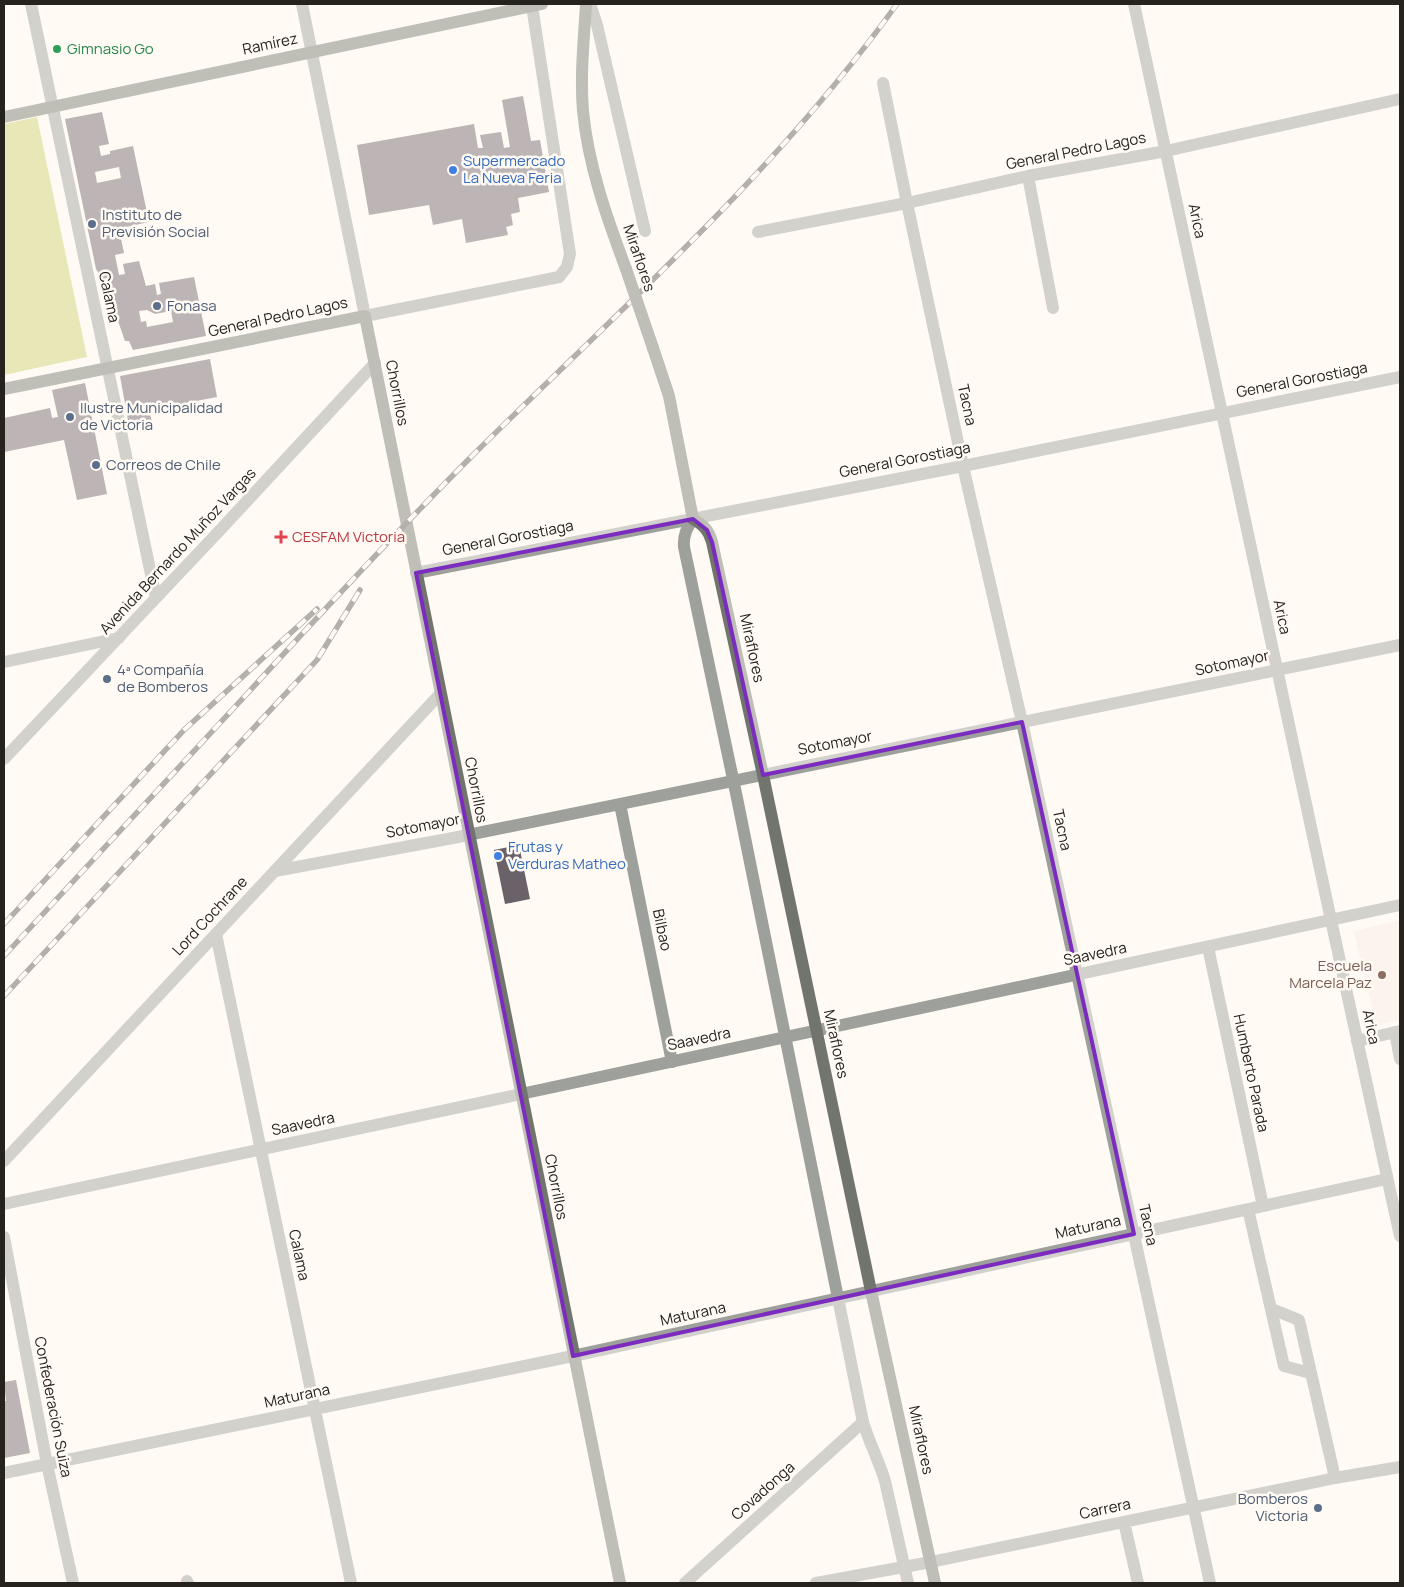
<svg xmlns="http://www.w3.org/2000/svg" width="1404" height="1587" font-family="Manrope,sans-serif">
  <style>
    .education { fill: #f8eae2 }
    .green { fill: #cdd06d }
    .building { fill: #6b6168; fill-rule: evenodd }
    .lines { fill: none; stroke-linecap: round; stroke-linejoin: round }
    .minor { stroke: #9ea09b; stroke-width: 12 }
    .tertiary { stroke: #9ea09b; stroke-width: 12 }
    .secondary { stroke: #72756e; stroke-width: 12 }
    .rail-casing { stroke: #585450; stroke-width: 5.5 }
    .rail { stroke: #fffaf4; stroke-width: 4; stroke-dasharray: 11; stroke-linecap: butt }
    .secondary-bridge { stroke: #72756e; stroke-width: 12 }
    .marked { fill: none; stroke: #7b2cbf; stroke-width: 4; stroke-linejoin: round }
    .leisure-dot { fill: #2e9e5b; stroke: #fffaf4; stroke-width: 2 }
    .shop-dot { fill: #3f7fe0; stroke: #fffaf4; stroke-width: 2 }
    .service-dot { fill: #5c6f8a; stroke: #fffaf4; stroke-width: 2 }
    .health-dot { fill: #e0444e; stroke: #fffaf4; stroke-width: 2 }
    .education-dot { fill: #8d6e63; stroke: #fffaf4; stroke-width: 2 }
    .labels { text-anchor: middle; stroke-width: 5; stroke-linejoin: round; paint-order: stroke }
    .street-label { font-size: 15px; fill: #26231f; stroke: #fffaf4 }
    .leisure-label { font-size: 15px; fill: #27864d; stroke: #fffaf4; text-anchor: start }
    .shop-label { font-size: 15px; fill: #366cbe; stroke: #fffaf4; text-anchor: start }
    .service-label { font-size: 15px; fill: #4e5e75; stroke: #fffaf4; text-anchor: start }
    .health-label { font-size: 15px; fill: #be3a42; stroke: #fffaf4; text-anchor: start }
    .education-label { font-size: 15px; fill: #785e54; stroke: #fffaf4; text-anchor: end }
  </style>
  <rect width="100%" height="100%" fill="#fffaf4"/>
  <path class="education" d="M 1400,920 L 1400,1020 L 1376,1025 L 1354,931 Z"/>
  <path class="green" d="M 37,117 L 87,357 L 4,375 L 4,124 Z"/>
  <path class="building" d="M 523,96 L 531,141 L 540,140 L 549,192 L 518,198 L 520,212 L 511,214 L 513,225 L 506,227 L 508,235 L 466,243 L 462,219 L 433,225 L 429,205 L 369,215 L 357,145 L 474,124 L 478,148 L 483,148 L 480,135 L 501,132 L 504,148 L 510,147 L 502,100 Z
    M 102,112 L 109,144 L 99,146 L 101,156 L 110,154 L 110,151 L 133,146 L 149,222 L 112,230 L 113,235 L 120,234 L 124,253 L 115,255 L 119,275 L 125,274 L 123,264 L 139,261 L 146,286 L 155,284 L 157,295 L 161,294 L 159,283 L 194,277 L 206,336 L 133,350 L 129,341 L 125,341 L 118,321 L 112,295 L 96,269 L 65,119 ZM 119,167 L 121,178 L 97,183 L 95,172 ZM 147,310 L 155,314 L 171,311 L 173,322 L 147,327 L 146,321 L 141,322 L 139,311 Z
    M 210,359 L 217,397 L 149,410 L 152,422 L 129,426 L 120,376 Z
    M 85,383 L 107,494 L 77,500 L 64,440 L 4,452 L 4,418 L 50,408 L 52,418 L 58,417 L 52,390 Z
    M 519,845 L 530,899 L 505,904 L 494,850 Z
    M 16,1380 L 30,1453 L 4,1458 L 4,1401 L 6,1401 L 4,1382 Z"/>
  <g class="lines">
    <path class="minor" d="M 590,4 L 597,25 L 645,231
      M 1134,4 L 1331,920
      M 883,83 L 907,203 L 963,466 L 1022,722 L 1210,1583
      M 1028,176 L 1053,308
      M 758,232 L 907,203 L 1028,176 L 1166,151 L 1400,99
      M 365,316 L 559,277 L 567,267 L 570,254 L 532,6
      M 620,804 L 672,1062
      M 275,871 L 453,838 L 1400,645
      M 216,934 L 351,1583
      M 1208,947 L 1263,1206
      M 1395,1032 L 1400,1059
      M 1357,1041 L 1400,1031
      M 4,1204 L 521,1094
      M 1248,1209 L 1284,1366 L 1310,1373
      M 4,1237 L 47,1464 L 73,1583
      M 1272,1309 L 1299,1320 L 1335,1478
      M 4,1473 L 573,1356 L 1387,1179
      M 1124,1522 L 1138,1583
      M 187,1581 L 188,1583
      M 685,1583 L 863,1422
      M 816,1583 L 931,1562 L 1335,1478 L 1400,1467"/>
    <path class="tertiary" d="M 31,4 L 156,598
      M 302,4 L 365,316
      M 693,519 C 687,528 683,535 684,547 L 737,798 L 863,1422 C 869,1442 879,1461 885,1481 L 908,1583
      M 416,573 L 963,466 L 1400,377
      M 4,662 L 119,638
      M 4,759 L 221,529 L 375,363
      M 1331,920 L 1400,1236
      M 521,1094 L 1400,905
      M 4,1161 L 440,694"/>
    <path class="secondary" d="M 586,4 C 584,39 580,75 583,111 C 588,165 607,218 626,269
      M 4,117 L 542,4
      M 653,348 L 669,396 L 693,519 C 704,525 709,531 712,542 L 763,775 L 871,1291 L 935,1583
      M 4,389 L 365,316 L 620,1583"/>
    <g class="rail-casing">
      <path id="rail" d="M 4,924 L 184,730 L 317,609
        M 4,956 C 84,870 164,783 245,696 C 320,614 396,532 475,453 C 621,309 777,171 897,4
        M 4,996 L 317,660 L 360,590"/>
    </g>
    <use href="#rail" class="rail"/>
    <path class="secondary-bridge" d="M 626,269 L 653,348"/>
  </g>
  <path d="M0 0H1404V1587H0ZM 693,519 L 707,530 L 712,542 L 763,775 L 1022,722 L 1134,1234 L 573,1356 L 416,573 Z" fill="#fffaf4" fill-opacity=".55" fill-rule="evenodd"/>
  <path class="marked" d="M 693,519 L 707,530 L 712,542 L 763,775 L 1022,722 L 1134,1234 L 573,1356 L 416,573 Z"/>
  <circle class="leisure-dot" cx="57" cy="49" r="5"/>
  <g class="shop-dot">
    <circle cx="453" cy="170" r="5"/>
    <circle cx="498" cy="856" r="5"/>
  </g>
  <g class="service-dot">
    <circle cx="92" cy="224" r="5"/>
    <circle cx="157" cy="306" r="5"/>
    <circle cx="70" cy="417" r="5"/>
    <circle cx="96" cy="465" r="5"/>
    <circle cx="107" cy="679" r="5"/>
    <circle cx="1318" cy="1508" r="5"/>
  </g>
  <path class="health-dot" d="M278.5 529.5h5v5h5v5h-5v5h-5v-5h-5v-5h5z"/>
  <circle class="education-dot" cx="1382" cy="975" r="5"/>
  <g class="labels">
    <g class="street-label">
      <text transform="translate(270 44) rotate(-12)" y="5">Ramírez</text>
      <text transform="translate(1076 151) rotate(-11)" y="5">General Pedro Lagos</text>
      <text transform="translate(1197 221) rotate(78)" y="5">Arica</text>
      <text transform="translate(639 258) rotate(71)" y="5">Miraflores</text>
      <text transform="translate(109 297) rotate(78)" y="5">Calama</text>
      <text transform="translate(278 317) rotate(-12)" y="5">General Pedro Lagos</text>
      <text transform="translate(1302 380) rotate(-11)" y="5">General Gorostiaga</text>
      <text transform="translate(397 393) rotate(79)" y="5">Chorrillos</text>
      <text transform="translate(967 405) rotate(78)" y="5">Tacna</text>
      <text transform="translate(905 460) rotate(-11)" y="5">General Gorostiaga</text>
      <text transform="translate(508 538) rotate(-11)" y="5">General Gorostiaga</text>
      <text transform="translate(178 551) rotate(-47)" y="5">Avenida Bernardo Muñoz Vargas</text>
      <text transform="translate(1282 617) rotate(78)" y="5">Arica</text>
      <text transform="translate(752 648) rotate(78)" y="5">Miraflores</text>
      <text transform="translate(1232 663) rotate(-12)" y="5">Sotomayor</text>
      <text transform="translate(835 743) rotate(-11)" y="5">Sotomayor</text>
      <text transform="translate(476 790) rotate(79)" y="5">Chorrillos</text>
      <text transform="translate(423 826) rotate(-11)" y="5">Sotomayor</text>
      <text transform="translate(1062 830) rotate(78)" y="5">Tacna</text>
      <text transform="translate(210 916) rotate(-47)" y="5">Lord Cochrane</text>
      <text transform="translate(662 930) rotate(78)" y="5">Bilbao</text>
      <text transform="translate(1095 954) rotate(-12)" y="5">Saavedra</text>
      <text transform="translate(1371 1027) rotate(78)" y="5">Arica</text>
      <text transform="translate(699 1039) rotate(-12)" y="5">Saavedra</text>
      <text transform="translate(836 1044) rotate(78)" y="5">Miraflores</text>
      <text transform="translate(1251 1073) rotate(78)" y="5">Humberto Parada</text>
      <text transform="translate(303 1124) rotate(-12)" y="5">Saavedra</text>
      <text transform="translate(556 1187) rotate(79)" y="5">Chorrillos</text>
      <text transform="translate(1148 1225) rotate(78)" y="5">Tacna</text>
      <text transform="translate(1088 1227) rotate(-12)" y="5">Maturana</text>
      <text transform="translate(299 1255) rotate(78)" y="5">Calama</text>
      <text transform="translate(693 1314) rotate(-12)" y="5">Maturana</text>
      <text transform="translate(297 1396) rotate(-12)" y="5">Maturana</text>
      <text transform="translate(53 1407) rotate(79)" y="5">Confederación Suiza</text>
      <text transform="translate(921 1440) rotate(78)" y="5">Miraflores</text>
      <text transform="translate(763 1491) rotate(-42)" y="5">Covadonga</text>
      <text transform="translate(1105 1509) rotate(-12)" y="5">Carrera</text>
    </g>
    <g class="leisure-label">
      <text x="67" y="54">Gimnasio Go</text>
    </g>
    <g class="shop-label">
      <text x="463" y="166">Supermercado<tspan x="463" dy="17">La Nueva Feria</tspan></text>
      <text x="508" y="852">Frutas y<tspan x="508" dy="17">Verduras Matheo</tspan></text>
    </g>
    <g class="service-label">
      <text x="102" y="220">Instituto de<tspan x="102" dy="17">Previsión Social</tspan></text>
      <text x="167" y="311">Fonasa</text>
      <text x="80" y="413">Ilustre Municipalidad<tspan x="80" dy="17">de Victoria</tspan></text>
      <text x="106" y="470">Correos de Chile</text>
      <text x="117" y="675">4ª Compañía<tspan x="117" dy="17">de Bomberos</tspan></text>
      <text x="1308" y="1504" text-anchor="end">Bomberos<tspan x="1308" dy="17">Victoria</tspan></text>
    </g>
    <g class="health-label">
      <text x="292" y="542">CESFAM Victoria</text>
    </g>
    <g class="education-label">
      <text x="1372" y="971">Escuela<tspan x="1372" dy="17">Marcela Paz</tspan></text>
    </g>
  </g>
  <rect width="1404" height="1587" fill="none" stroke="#26231f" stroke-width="10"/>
</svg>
